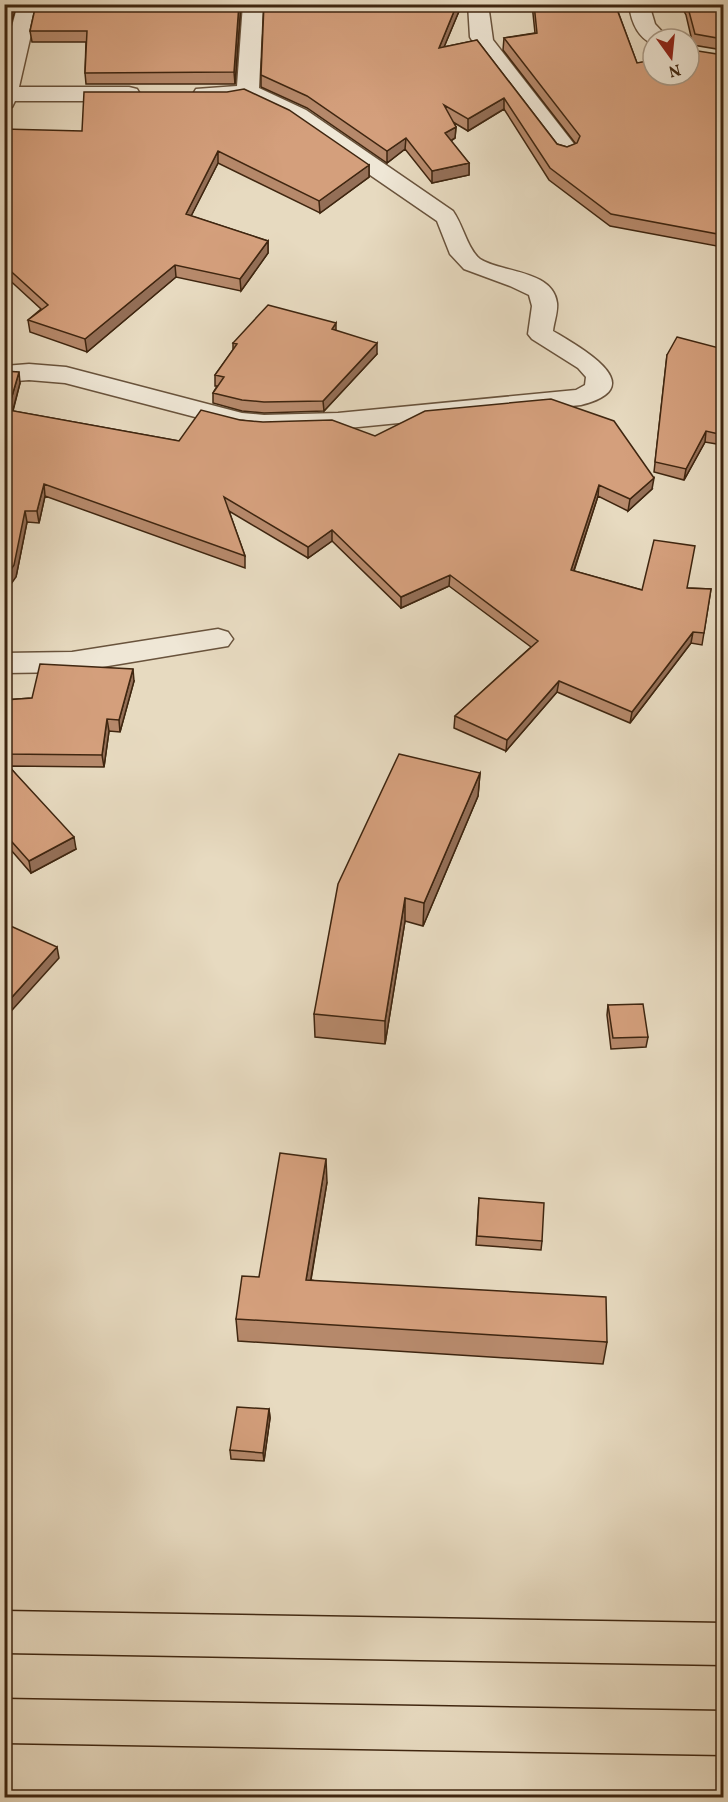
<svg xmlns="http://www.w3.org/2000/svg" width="728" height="1802" font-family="Vollkorn,serif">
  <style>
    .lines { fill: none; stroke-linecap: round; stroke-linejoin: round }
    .street-casing { stroke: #69533c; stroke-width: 3 }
    .highway-casing { stroke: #3f2610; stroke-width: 3 }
    .street { fill: #efe7d6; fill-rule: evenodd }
    .highway { fill: #e7dac0; fill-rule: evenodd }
    .wall { fill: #b6896b; stroke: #3f2610; stroke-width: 1.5 }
    .shaded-wall { fill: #946f57; stroke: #3f2610; stroke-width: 1.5 }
    .building { fill: #d49f7c; stroke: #3f2610; stroke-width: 1.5 }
  </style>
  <rect width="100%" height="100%" fill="#e7dac0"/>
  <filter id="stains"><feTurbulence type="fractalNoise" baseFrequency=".00333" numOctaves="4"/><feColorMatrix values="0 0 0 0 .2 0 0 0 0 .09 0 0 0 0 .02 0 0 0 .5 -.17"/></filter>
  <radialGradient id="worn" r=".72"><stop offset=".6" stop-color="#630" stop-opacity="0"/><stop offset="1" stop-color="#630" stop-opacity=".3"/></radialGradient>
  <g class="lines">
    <g class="street-casing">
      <path id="street" d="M 18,4 L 38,4 L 19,87 L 129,87 L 137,89 L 140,94 L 137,99 L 129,101 L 15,101 L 12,107 L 4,108 L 4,56 Z
        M 243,4 L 263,4 L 259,88 L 306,110 L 453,211 C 463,225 468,250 480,259 C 502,273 553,270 557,303 C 558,312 554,322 553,331 C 581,348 653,387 581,405 L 338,429 L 264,431 L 241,429 L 65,383 L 29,380 L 4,382 L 4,366 L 29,364 L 66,367 L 242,413 L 264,415 L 338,413 L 576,390 L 585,385 L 586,377 L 578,368 L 532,339 L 528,334 L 532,306 L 529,295 L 510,286 L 464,269 L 450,254 L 437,221 L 290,120 L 245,98 L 228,101 L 196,99 L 193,94 L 196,89 L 237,86 Z
        M 468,4 L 488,4 L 493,40 L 574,144 L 577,149 L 574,154 L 566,156 L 558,154 L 476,47 L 470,37 Z
        M 629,4 L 649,4 L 655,24 L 669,39 L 653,39 L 653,44 C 637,37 631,21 629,4 Z
        M 218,629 L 228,632 L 233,639 L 228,646 L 72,672 L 4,673 L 4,653 L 72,652 Z"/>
    </g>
    <g class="highway-casing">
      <path id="highway" d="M 4,1611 L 724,1623 L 724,1665 L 4,1653 Z
        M 4,1699 L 724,1711 L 724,1755 L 4,1743 Z"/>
    </g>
    <use href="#street" class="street"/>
    <use href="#highway" class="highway"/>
  </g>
  <path class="wall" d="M 36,4 L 241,4 L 235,84 L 86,84 L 85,73 L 86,42 L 32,42 L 30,31 Z
    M 264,4 L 462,4 L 444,47 L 477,40 L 557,144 L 567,147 L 576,144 L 503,50 L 504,38 L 535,33 L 532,4 L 619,4 L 617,9 L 637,63 L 723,55 L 723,245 L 722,247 L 610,226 L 549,180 L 504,109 L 468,131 L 453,122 L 456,127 L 455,138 L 451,141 L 469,163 L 469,175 L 432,183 L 405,149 L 387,163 L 307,108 L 261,87 L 261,75 Z
    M 680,4 L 723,4 L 723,50 L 693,45 L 686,15 Z
    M 4,129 L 369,165 L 369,177 L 320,213 L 218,163 L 191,216 L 268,241 L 268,253 L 241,291 L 176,277 L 87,352 L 30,332 L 28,320 L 41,309 L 4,275 Z
    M 336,331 L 377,354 L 324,411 L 264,413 L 242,411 L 213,403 L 213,393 L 217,386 L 215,386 L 215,375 L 233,350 L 233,343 Z
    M 723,349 L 723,445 L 705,442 L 684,480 L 654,472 L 667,355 Z
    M 4,371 L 20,383 L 13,411 L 179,441 L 240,420 L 375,436 L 652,489 L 628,511 L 598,496 L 574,571 L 642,590 L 687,588 L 711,589 L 702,645 L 691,643 L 630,723 L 557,692 L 506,751 L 454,728 L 455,716 L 531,647 L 449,586 L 401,608 L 332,541 L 308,558 L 229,511 L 245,556 L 245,568 L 45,496 L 39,523 L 27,522 L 16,577 Z
    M 134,681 L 120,732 L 109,731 L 104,767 L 9,766 L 76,849 L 31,873 L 4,842 L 4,700 L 32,698 Z
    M 480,773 L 478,796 L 423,926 L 405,921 L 385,1044 L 315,1037 L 314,1014 Z
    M 608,1005 L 648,1037 L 646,1047 L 611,1049 L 607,1015 Z
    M 327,1182 L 311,1280 L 607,1342 L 603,1364 L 238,1341 L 236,1319 L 259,1277 Z
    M 479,1198 L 542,1241 L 541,1250 L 476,1245 Z
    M 269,1409 L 270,1418 L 264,1461 L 231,1459 L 230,1450 Z"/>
  <path class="shaded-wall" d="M 12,4 L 17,4 L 4,47 L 4,30 Z
    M 239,4 L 241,4 L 235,84 L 234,72 Z
    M 457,4 L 462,4 L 439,59 L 439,48 Z
    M 504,98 L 504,109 L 468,131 L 468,119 Z
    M 456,127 L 455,138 L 444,145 L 445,133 Z
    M 406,138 L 405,149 L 387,163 L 387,151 Z
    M 218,151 L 218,163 L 186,226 L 186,214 Z
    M 469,163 L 469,175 L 432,183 L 432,171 Z
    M 369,165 L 369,177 L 320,213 L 319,201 Z
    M 268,241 L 268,253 L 241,291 L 240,279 Z
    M 175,265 L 176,277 L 87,352 L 85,339 Z
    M 336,323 L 336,333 L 332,329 Z
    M 377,343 L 377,354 L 324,411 L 323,401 Z
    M 19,372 L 20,383 L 10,421 L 8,410 Z
    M 706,431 L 705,442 L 684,480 L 686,469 Z
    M 654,478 L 652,489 L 628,511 L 630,499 Z
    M 44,484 L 45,496 L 39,523 L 37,511 Z
    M 599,485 L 598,496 L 570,582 L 571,570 Z
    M 25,511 L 27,522 L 16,577 L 4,594 L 4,580 Z
    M 332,530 L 332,541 L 308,558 L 308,547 Z
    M 450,575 L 449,586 L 401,608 L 401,597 Z
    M 693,632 L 691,643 L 630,723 L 632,712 Z
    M 133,669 L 134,681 L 120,732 L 119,720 Z
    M 559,681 L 557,692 L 506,751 L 507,740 Z
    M 107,719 L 109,731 L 104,767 L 102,755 Z
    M 480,773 L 478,796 L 423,926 L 424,903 Z
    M 74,837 L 76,849 L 31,873 L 29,861 Z
    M 405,898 L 405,921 L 385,1044 L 385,1021 Z
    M 57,947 L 59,958 L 4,1019 L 4,1006 Z
    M 326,1159 L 327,1182 L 307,1302 L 306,1280 Z
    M 269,1409 L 270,1418 L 264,1461 L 263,1453 Z"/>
  <path class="building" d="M 4,4 L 12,4 L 4,30 Z
    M 36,4 L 239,4 L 234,72 L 85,73 L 87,31 L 30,31 Z
    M 264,4 L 457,4 L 439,48 L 477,40 L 557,144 L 567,147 L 577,143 L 580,136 L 504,38 L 537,33 L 534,4 L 615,4 L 637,63 L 653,60 L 653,75 L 689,75 L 689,53 L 698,51 L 723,55 L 723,235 L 611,214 L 550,168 L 504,98 L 468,119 L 444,105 L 456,127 L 445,133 L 469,163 L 432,171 L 406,138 L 387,151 L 307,96 L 261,75 Z
    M 687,4 L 723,4 L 723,39 L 695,34 Z
    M 244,89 L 289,110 L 369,165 L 319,201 L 218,151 L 186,214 L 268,241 L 240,279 L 175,265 L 85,339 L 28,320 L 48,305 L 4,265 L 4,129 L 82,131 L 84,92 L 227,92 Z
    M 268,305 L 336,323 L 332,329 L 377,343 L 323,401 L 264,402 L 242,400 L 213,393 L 224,377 L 215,375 L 237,344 L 233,343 Z
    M 677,337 L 723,349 L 723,435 L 706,431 L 686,469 L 655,462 L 667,355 Z
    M 4,371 L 19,372 L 8,410 L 179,441 L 201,410 L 240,420 L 263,422 L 332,420 L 375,436 L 425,411 L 551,399 L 614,421 L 654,478 L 630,499 L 599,485 L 571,570 L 642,590 L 654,540 L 695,546 L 687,588 L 711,589 L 704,633 L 693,632 L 632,712 L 559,681 L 507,740 L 455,716 L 538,641 L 450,575 L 401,597 L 332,530 L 308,547 L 224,497 L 245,556 L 44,484 L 37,511 L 25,511 L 14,565 L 4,580 Z
    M 40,664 L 133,669 L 119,720 L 107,719 L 102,755 L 4,754 L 4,700 L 32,698 Z
    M 399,754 L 480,773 L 424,903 L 405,898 L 385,1021 L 314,1014 L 338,884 Z
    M 4,761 L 74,837 L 29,861 L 4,833 Z
    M 4,923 L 57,947 L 4,1006 Z
    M 643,1004 L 648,1037 L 613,1038 L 608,1005 Z
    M 280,1153 L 326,1159 L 306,1280 L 606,1297 L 607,1342 L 236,1319 L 242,1276 L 259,1277 Z
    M 479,1198 L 544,1203 L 542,1241 L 477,1236 Z
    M 237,1407 L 269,1409 L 263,1453 L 230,1450 Z"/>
  <rect width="728" height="1802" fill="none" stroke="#e7dac0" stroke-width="24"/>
  <rect x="6" y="6" width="716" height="1790" fill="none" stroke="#3f2610" stroke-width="3"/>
  <rect x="12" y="12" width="704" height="1778" fill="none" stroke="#3f2610" stroke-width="1.5"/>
  <g transform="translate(671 57) rotate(165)"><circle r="28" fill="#efe7d6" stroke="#a99a87" stroke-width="1.5"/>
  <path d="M0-4.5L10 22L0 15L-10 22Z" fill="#8f2418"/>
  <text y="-9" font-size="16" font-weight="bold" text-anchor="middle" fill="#3f2610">N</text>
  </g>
  <rect width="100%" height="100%" filter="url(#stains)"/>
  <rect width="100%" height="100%" fill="url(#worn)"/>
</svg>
